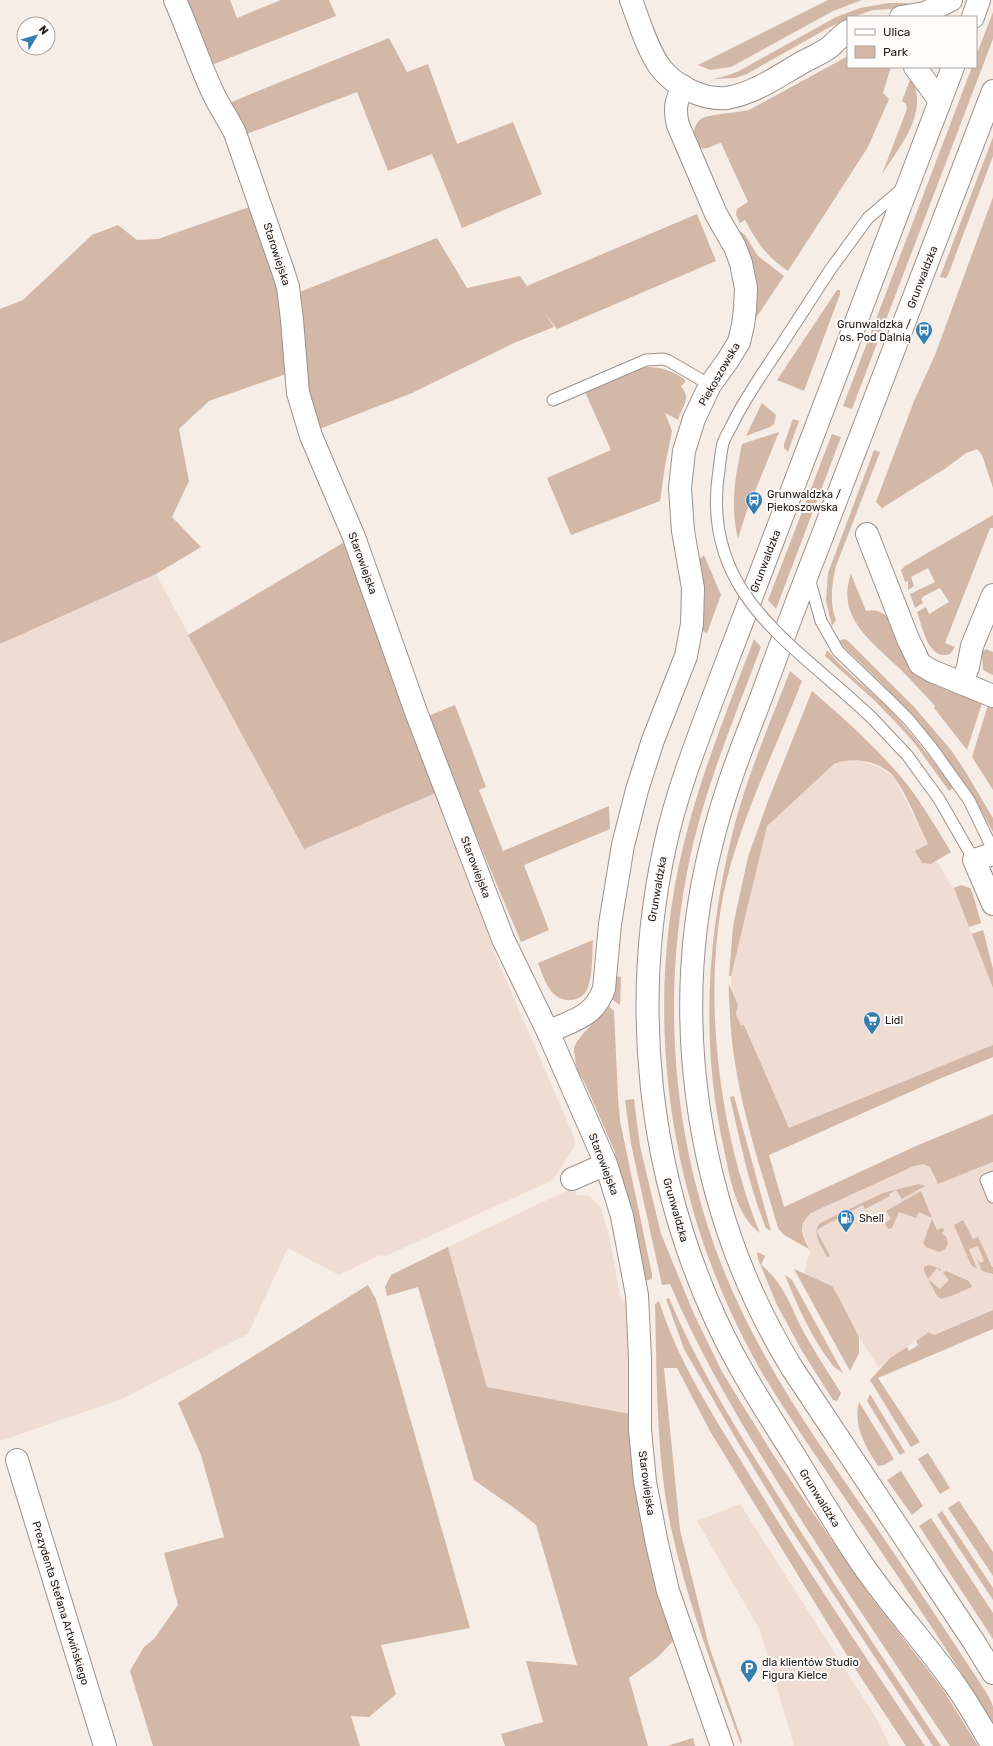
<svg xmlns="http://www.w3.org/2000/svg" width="993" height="1746" font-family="Rubik,sans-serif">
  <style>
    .built { fill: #efddd4 }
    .green { fill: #d3b7a7 }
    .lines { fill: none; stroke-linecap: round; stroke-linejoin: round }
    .service-casing { stroke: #9b928d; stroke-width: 13 }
    .minor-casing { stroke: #9b928d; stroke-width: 24 }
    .secondary-casing { stroke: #9b928d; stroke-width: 24 }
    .service { stroke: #fff; stroke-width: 11 }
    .minor { stroke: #fff; stroke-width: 22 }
    .secondary { stroke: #fff; stroke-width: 22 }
    .service-bridge-casing { stroke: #9b928d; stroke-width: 13; stroke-linecap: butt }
    .service-bridge { stroke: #fff; stroke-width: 11 }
    .labels { text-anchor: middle; stroke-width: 4; stroke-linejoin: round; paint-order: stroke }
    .street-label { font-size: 11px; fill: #24201e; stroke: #fefcfb }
    .poi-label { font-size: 11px; fill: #24201e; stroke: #fefcfb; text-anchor: start }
  </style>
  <rect width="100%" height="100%" fill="#f7ede7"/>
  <path class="built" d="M 156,574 L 304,849 L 438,792 L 497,959 L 574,1137 L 575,1145 L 553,1180 L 386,1256 L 380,1255 L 339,1275 L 288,1248 L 248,1334 L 122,1399 L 0,1441 L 0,644 Z
    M 853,759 L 877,766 L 894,777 L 928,844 L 918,858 L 922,863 L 926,864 L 937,862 L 953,888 L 961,885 L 970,888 L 973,895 L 981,923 L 969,927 L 972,934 L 983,930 L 993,969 L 993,1057 L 939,1079 L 769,1155 L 737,1058 L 731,976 L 765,825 L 830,766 L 843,760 Z
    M 993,1162 L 993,1310 L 933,1335 L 929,1332 L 890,1358 L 879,1368 L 859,1337 L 832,1286 L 804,1273 L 810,1252 L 802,1229 L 804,1220 L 811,1213 L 914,1166 L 923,1164 L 930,1167 L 938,1184 Z
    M 572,1188 L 577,1195 L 590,1196 L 600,1207 L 605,1221 L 611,1245 L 621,1300 L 627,1302 L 630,1414 L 487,1387 L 448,1247 Z
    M 740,1504 L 878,1721 L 890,1746 L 794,1746 L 760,1630 L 697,1521 Z"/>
  <path class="green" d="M 183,0 L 230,0 L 237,18 L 281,0 L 329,0 L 336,16 L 209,66 Z
    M 828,0 L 862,0 L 833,11 L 731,67 L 710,70 L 698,65 Z
    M 889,3 L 908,3 L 908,8 L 873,10 L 853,17 L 848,17 L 848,19 L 830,27 L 747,74 L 735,78 L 713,79 L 729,75 L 739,71 L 836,17 L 860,8 Z
    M 993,12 L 993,39 L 852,409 L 843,406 L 972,67 L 976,67 L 976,56 Z
    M 389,38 L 407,72 L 428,64 L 457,144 L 513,122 L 542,194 L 462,228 L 432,154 L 388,171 L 357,92 L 244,135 L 229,103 Z
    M 846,57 L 848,57 L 848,67 L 891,67 L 883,93 L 889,99 L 868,147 L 788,271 C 765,255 759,245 745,220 L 740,223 L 736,215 L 737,209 L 748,202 L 721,143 C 715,144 707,150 701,148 C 689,144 693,124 701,119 C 708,114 737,113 749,110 Z
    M 911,77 C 930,112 900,146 882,174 L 907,109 L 906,104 L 902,101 Z
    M 993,137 L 993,156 L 948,275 L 946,278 L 940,277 Z
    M 993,197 L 993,488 L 982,455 L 977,449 L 966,453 L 946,468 L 882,508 L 876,502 L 914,401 L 935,355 Z
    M 255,205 L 297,293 L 437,238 L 467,288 L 520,276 L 527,286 L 697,214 L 716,261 L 557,329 L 544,312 L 554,327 L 514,343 L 412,393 L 304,435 L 289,373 L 209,401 L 179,429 L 189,481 L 172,517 L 201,547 L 156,574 L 0,644 L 0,309 L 23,300 L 92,235 L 118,225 L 137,240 L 158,239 Z
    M 740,231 L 745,235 L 758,256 L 784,276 L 752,324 L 737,233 Z
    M 837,290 L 840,290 L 840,294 L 804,391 L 777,380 Z
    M 646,367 C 661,367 675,371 686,381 L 681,386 C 692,399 682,406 678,420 L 665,413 L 672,431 L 665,466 L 660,501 L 571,535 L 547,478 L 611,450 L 585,392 Z
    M 762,403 L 776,415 L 774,424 L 770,427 L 746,436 Z
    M 793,419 L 799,421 L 788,452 L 784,448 L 784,444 Z
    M 779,432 L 745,516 L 738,539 C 730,505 735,478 742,444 Z
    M 832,434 L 841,437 L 776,609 L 768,600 Z
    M 874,450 L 880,452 L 836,566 C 832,584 829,602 836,620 L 832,626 L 826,601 L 828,573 Z
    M 993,515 L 993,528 L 990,528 L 985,541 L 945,643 L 955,647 L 950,654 C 928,661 923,628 917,612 L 926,607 L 929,614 L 949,602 L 940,588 L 924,596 L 921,599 L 923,603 L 915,608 L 910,594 L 935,582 L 928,568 L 911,577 L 914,586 L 908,590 L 908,581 L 905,582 L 901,570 L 905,566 Z
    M 348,540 L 438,792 L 304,849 L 188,635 Z
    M 704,555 L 721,595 L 707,633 L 701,630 L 697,558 L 701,558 Z
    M 851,574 L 866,611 C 898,604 900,654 915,672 C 924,684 966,696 982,703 L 967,750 L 934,708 L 935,706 C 924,694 913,682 901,670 C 874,643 835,618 851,574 Z
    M 754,639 L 761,647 C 736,714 707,782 691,853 C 656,1011 675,1180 748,1324 C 787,1402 839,1472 887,1543 C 915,1584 942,1625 969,1666 C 975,1676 991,1697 993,1707 C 993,1712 993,1719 993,1724 C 949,1651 901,1581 853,1510 C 823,1466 792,1422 764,1376 C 672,1218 640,1026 683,847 C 700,776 728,708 754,639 Z
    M 843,639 L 847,640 L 915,708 L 951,750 L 965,771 L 993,818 L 993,832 C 953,757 908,707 847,650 L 839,641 Z
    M 986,649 L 993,652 L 993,675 L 983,670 L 982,652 Z
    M 827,650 C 845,672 869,689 889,709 C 913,734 933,761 953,788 L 949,791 L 915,744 L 901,728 L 875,701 L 825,656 Z
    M 790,671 L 802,681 C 778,743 748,803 730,867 C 699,977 717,1128 760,1233 C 735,1214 730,1178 724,1149 C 700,1043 707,935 733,831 C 747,776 770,723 790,671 Z
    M 812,691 C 846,720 878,749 906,783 C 923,805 937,829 951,852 L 931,864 L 922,863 L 915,851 L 928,844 C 917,822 908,796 894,777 C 881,761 852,756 834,764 L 767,826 L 731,976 L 729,976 L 733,926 L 748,857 L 768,801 Z
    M 455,705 L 486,787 L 479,790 L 503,851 L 609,806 L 610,829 L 524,865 L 549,930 L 521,942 L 457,790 L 428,716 Z
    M 988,705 L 993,707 L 993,790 L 972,757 Z
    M 961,885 L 970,888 L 973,895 L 981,923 L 969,927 L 954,888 Z
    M 983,930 L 993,969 L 993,988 L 972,934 Z
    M 593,940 C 592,955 593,972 588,987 C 586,993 582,997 576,999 C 552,1006 544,979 538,963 Z
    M 615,976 L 621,977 L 620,1005 L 610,998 Z
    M 729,984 L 738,1005 L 736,1014 L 741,1026 L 744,1025 L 789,1128 L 993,1045 L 993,1057 L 939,1079 L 769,1155 L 784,1207 L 916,1146 L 993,1114 L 993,1162 L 938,1184 L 930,1167 L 923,1164 L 914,1166 L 811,1213 C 797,1226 802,1234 809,1249 L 784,1235 L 778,1228 C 758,1159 734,1090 730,1017 C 730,1007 728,994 729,984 Z
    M 608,1005 L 614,1011 L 618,1097 L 620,1121 L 652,1274 L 652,1279 L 645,1281 L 616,1168 L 615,1152 L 584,1081 C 578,1073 576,1068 575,1058 C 575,1056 574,1052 574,1049 C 575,1038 601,1018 608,1005 Z
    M 734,1096 L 771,1231 L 766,1228 C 749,1186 740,1141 730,1097 Z
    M 634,1099 L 640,1146 L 661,1234 L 694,1314 L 722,1372 L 774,1456 L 870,1596 L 942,1688 L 978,1746 L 950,1746 C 891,1657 831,1569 775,1478 C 736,1415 699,1352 670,1284 L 662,1285 L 631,1144 L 625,1100 Z
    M 919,1184 L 925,1186 L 902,1199 L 896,1190 L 889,1194 L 890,1196 L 865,1209 L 863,1205 L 818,1229 L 817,1232 L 830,1256 L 827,1257 C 822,1246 811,1234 820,1223 L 883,1193 Z
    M 921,1191 L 932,1218 L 919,1212 L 916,1218 L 899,1212 L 892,1228 L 888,1229 L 885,1223 L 891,1219 L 886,1211 Z
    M 932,1219 L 937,1230 L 943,1228 L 944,1231 L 942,1233 L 943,1235 L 946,1236 L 948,1243 L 945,1249 L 940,1252 L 926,1247 L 923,1243 Z
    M 963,1220 L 973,1239 L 978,1237 L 992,1267 L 993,1267 L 993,1274 L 982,1271 L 976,1257 L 980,1263 L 984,1261 L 978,1246 L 969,1249 L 977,1269 L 971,1265 L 954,1225 Z
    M 448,1247 L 487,1387 L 630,1414 L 674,1640 L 658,1657 L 629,1678 L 648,1746 L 505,1746 L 501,1734 L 543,1722 L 526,1661 L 577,1665 L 536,1525 L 517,1510 L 474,1480 L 418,1287 L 387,1296 L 385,1287 L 391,1275 Z
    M 758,1252 L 765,1256 L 761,1265 C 783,1282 790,1305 802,1329 C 814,1351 828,1372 841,1393 L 837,1401 L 833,1400 L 802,1351 L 777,1305 L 758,1259 L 757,1253 Z
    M 929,1265 L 941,1269 L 940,1271 L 937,1268 L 928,1279 L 940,1289 L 949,1280 L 943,1273 L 946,1271 L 969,1281 L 972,1287 L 951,1296 L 941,1299 L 937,1296 L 924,1271 L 924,1267 Z
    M 794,1269 L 832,1286 L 838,1296 L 859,1337 L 859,1353 L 850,1371 Z
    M 785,1275 L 792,1280 L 843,1373 C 839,1370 833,1367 831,1363 C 811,1337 797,1305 785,1275 Z
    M 368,1285 L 376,1299 L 470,1628 L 381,1645 L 396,1694 L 369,1717 L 351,1716 L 360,1746 L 153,1746 L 130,1671 L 144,1647 L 154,1639 L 178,1605 L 164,1553 L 224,1537 L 201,1455 L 178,1403 Z
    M 669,1298 C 697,1365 735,1427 774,1489 C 828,1576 885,1661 941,1746 L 933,1746 L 790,1528 L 736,1439 L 684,1349 L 666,1299 Z
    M 659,1301 C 677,1359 711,1412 743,1464 C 800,1560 863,1653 925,1746 L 906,1746 L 856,1670 L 710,1431 L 677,1368 L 664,1368 L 680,1530 L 709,1646 L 742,1741 L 741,1744 C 715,1673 687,1602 671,1528 C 656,1454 657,1378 655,1304 Z
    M 993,1310 L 993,1329 L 878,1378 L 920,1442 L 911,1447 L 870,1380 L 890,1358 L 907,1347 L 909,1351 L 918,1345 L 916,1341 L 929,1332 L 934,1335 Z
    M 870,1394 L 905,1452 L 900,1455 L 867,1401 Z
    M 859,1402 L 894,1459 L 884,1465 L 878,1466 C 865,1446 853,1426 859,1402 Z
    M 928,1453 L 950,1488 L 940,1494 L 918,1459 Z
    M 901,1471 L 923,1506 L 912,1515 L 887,1480 Z
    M 959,1501 L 993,1552 L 993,1576 L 948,1508 Z
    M 942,1511 L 993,1588 L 993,1600 L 937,1515 Z
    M 931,1518 L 993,1613 L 993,1639 L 919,1526 Z
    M 693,1738 L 695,1746 L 667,1746 Z"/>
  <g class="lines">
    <g class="service-casing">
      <path id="service" d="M 780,347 L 830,270 L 868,218 L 903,188
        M 553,400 L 646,360 L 664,359 L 669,361 L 710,385
        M 809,578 L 821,621 L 838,651 L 889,700 L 909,720 L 931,747 L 969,800 L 993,850
        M 872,718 L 907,755 L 939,799 L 974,860
        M 993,1177 L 986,1180 L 993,1197"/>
    </g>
    <g class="minor-casing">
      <path id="minor" d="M 175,0 C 189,31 199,64 214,95 C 220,108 229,120 235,133 L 284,274 L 288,287 L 292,320 L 298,393 L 311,436 L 354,537 L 416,712 L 503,939 L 548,1032 L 606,1164 L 622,1216 L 637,1295 L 640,1358 L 640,1430 L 645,1482 L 657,1544 L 668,1591 L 722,1746
        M 631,0 C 639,21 647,49 660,67 C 674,86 703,100 726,98 C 754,94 780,75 803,62 C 812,57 822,53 830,47 C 836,41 841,36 848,31
        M 901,17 L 925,13 L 951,0
        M 915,67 L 940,101
        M 867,534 L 908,639 L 920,664 L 932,671 L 993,696
        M 962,683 L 968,667 L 972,646 L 993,595
        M 993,854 L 974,860 L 993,904
        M 548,1032 C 573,1020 593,1018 604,989 L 610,924 L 623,845 L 637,790 L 653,740 L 686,656 L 692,624 L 693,588 L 683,531 L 680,488 L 684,451 L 694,419 L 710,385 L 728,360 L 739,342 L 743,325 L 745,309 L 746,288 L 741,263 L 735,247 L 716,214 L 678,125 C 674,109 676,101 683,86
        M 572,1179 L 606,1164
        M 17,1460 L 105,1746"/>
    </g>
    <g class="secondary-casing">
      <path id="secondary" d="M 973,17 L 979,0
        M 953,67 L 713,698 C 695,746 676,795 665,846 C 630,1005 648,1172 716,1320 C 738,1368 766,1411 794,1455 C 815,1490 836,1525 858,1558 C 887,1602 923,1640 953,1682 C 968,1702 980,1725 993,1746
        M 993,91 C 937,239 879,386 823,534 C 802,588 781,643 761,698 C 742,747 723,795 711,846 C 667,1021 698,1214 792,1368 L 974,1642 L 993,1673"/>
    </g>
    <use href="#service" class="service"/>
    <use href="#minor" class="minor"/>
    <use href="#secondary" class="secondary"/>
    <g class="service-bridge-casing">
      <path id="service-bridge" d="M 780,347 C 763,373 744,399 731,427 C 728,432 725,438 723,443 C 721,452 720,461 719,470 C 699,595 795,644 872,718"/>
    </g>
    <use href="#service-bridge" class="service-bridge"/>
  </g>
  <defs>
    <g id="bus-pin" transform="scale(0.9)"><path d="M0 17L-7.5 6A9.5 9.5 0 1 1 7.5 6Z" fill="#337db0" stroke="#fefcfb"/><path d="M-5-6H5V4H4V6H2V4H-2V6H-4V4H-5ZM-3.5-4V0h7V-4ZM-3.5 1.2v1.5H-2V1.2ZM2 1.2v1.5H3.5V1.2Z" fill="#fff"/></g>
    <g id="supermarket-pin" transform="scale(0.9)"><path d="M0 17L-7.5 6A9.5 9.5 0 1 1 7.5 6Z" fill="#337db0" stroke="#fefcfb"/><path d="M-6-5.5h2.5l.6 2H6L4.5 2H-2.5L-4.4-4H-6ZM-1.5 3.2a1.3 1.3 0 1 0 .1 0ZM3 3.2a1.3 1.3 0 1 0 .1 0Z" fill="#fff"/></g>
    <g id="fuel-pin" transform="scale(0.9)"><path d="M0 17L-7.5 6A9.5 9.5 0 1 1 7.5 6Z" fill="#337db0" stroke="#fefcfb"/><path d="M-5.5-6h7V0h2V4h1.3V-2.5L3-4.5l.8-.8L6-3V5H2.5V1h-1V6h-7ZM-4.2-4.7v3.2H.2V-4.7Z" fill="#fff"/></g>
    <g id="parking-pin" transform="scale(0.9)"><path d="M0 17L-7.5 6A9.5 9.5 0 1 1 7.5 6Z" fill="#337db0" stroke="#fefcfb"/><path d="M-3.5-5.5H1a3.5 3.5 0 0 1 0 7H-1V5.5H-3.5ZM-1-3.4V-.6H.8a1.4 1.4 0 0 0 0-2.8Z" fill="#fff"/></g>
  </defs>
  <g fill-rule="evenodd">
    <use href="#bus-pin" x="924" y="330"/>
    <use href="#bus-pin" x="754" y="500"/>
    <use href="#supermarket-pin" x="872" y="1020"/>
    <use href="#fuel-pin" x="846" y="1218"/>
    <use href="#parking-pin" x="749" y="1668"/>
  </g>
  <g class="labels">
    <g class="street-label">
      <text transform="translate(277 254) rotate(72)" y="4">Starowiejska</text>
      <text transform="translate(922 277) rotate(-69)" y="4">Grunwaldzka</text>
      <text transform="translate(719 374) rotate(-60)" y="4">Piekoszowska</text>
      <text transform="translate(765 561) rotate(-69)" y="4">Grunwaldzka</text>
      <text transform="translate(363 563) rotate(70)" y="4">Starowiejska</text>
      <text transform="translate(476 867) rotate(69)" y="4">Starowiejska</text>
      <text transform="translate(657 889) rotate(-80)" y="4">Grunwaldzka</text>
      <text transform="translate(604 1164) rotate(69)" y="4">Starowiejska</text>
      <text transform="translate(676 1210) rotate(74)" y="4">Grunwaldzka</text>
      <text transform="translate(647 1483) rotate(82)" y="4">Starowiejska</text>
      <text transform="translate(820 1498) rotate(58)" y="4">Grunwaldzka</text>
      <text transform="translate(61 1603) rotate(73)" y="4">Prezydenta Stefana Artwińskiego</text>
    </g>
    <g class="poi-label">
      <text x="911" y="328" text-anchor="end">Grunwaldzka /<tspan x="911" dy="13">os. Pod Dalnią</tspan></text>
      <text x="767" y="498">Grunwaldzka /<tspan x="767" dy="13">Piekoszowska</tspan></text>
      <text x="885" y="1024">Lidl</text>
      <text x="859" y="1222">Shell</text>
      <text x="762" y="1666">dla klientów Studio<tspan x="762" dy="13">Figura Kielce</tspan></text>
    </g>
  </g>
  <rect x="847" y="16" width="130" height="52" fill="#fefcfb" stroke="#a7a4a3"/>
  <rect x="855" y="29" width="20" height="6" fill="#ffffff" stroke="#a7a4a3"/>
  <text x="883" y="36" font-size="12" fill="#24201e">Ulica</text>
  <rect x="855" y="46" width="20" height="12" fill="#d3b7a7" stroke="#a7a4a3"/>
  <text x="883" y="56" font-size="12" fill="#24201e">Park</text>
  <g transform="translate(36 36) rotate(52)"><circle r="19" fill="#fefcfb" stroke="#a7a4a3"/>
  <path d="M0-3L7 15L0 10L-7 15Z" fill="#337db0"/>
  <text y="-6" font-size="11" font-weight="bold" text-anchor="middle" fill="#24201e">N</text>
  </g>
</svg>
